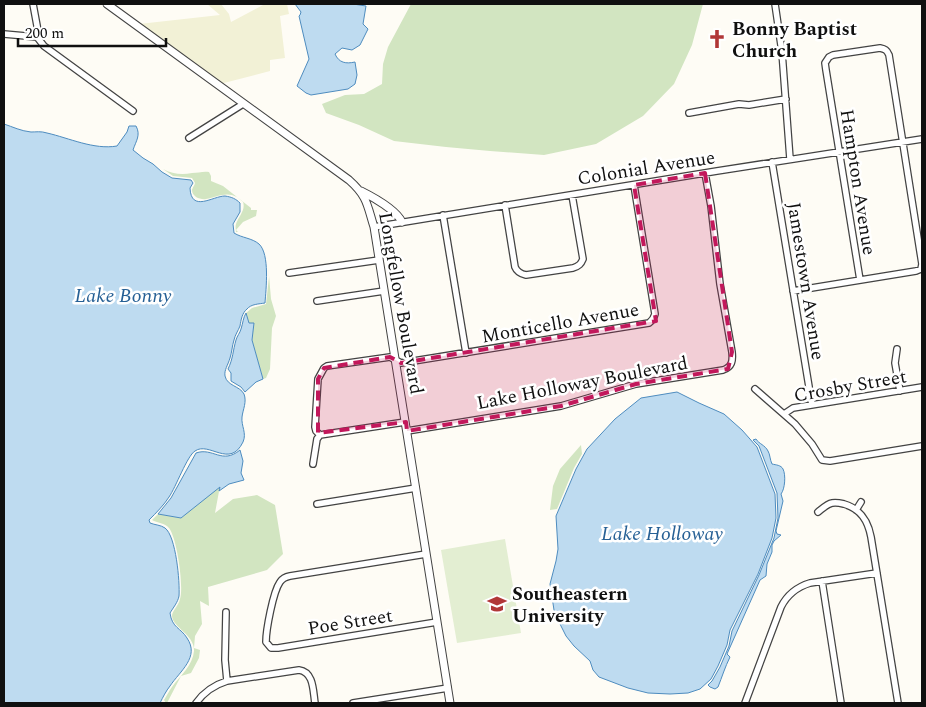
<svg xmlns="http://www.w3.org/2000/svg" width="926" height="707" font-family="Spectral,serif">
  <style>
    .farmland { fill: #f2f1d6 }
    .green { fill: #d2e5c1 }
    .pitch { fill: #e3eed2 }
    .water { fill: #bedbf0; stroke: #4e8cbf }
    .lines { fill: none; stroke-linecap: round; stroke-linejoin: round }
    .minor-casing { stroke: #434343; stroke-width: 8 }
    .tertiary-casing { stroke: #434343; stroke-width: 9 }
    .minor { stroke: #fff; stroke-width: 5.5 }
    .tertiary { stroke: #fff; stroke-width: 7 }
    .marked { fill: #c2185b; fill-opacity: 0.2; stroke: #c2185b; stroke-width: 4; stroke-dasharray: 10 6; stroke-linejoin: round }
    .labels { text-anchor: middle; stroke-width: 5; stroke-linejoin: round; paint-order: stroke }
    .poi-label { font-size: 19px; font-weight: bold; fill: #101010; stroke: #fff; text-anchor: start }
    .street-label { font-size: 19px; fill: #101010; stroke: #fff }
    .water-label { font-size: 20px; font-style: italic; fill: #266095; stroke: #fff }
  </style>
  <rect width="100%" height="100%" fill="#fefcf5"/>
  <path class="farmland" d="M 207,4 L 221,4 L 229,14 L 231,22 L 265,4 L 287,4 L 289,14 L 280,16 L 285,58 L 270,60 L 270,71 L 220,84 L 139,24 L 220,15 Z"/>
  <path class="green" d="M 411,4 L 703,4 L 692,45 L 674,84 L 643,116 L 596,144 L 544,155 L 490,151 L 446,147 L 394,141 L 359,125 L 326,113 L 322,104 L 345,95 L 364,94 L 382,84 L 383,64 L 388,47 Z
    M 163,169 C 172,174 182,175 192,173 C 198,173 203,171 209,172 L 211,176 L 211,181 L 223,186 L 251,208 L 251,210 L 257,210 L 256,216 L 243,222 L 236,230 L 238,232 L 236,232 C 236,230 235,227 236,224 C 238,217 246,210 243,202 C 242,201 238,198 237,197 C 226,191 217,197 206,199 C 201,200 192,197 192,190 C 192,189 195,184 195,183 L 192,178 L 173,176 Z
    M 268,264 L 271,299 L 276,316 L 272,328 L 270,369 L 266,378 L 263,379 L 252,340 L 254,323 L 249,323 L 246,313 L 252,308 L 266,304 L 269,277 Z
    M 581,445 L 582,454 L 574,468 L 557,509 L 550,510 L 553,486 L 560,469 Z
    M 220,486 L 215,513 L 233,499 L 257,495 L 275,505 L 283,554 L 267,570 L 208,587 L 209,606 L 200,601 L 202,624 L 195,636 L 194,648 L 200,650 L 199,658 L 191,673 L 181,676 L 167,703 L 166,703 L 164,700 C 167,695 169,691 172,687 C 180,676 193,665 194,651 C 195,635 173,628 172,616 C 172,611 179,605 180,599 C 184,587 177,538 169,528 C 165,523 157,523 152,520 L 158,514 L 181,518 Z"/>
  <path class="pitch" d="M 505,539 L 521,633 L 457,643 L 441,550 Z"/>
  <path class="water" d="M 295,4 L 353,4 L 366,6 L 363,24 L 368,29 L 360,45 L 352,50 L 342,48 L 335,54 C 339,63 346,64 355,62 L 357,75 L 355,84 L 348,89 L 311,95 L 306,93 L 297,86 L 309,59 L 299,16 L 300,15 L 301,12 Z
    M 4,124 C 13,127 21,131 31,132 C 36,132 41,131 47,133 C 69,138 94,150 117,146 L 127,132 L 129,126 L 136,126 C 141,135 136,141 133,150 L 143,158 L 153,164 L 162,172 L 172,178 L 191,180 L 193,183 L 190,188 C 191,213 213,196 225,196 C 232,197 236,199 240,203 L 240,212 L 233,224 L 234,233 C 242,238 252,238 259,244 C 270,254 266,289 265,303 C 259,304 251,304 247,309 C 242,313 241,320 240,326 C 238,331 235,335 234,340 C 232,346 232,352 230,358 C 228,365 224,370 225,376 C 227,386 240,386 244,394 C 247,402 243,409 242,417 C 241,426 247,433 243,442 C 230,469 209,441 195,451 C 187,456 176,487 169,497 C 164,505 156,513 149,520 L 150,523 C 155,525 161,525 165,528 C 176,536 180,582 179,596 C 178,602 173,608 170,613 C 172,628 181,628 187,638 C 200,657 180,671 170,686 C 166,691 163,697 160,703 L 4,703 Z
    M 246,313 L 249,323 L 254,323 L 252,340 L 263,379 L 256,382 L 245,392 L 241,387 L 231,381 L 231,373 L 228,369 C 233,359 233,350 236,340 C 237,336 240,333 241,329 C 243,323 243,318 246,313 Z
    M 677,392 L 699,403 L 724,414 L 742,430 L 757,447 L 775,494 L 776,518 L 772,538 L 758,574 L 730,630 L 727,645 L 718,666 L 711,679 L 700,689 L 688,693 L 670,694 L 648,693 L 628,688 L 599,677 L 593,670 L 590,661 L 574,646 L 566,636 L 558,620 L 554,610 L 550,584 L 556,561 L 558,549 L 556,516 L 576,469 L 587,449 L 615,419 L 641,398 Z
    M 756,439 C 759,444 765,445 768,451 C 770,454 770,460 772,464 C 776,465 781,465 783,469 C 786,475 785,489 781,494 L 783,501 L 776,531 L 777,534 L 781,535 L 774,541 L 772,545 L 772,552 L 767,564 L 766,576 L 760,580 L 727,654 L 730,657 C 725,667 722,677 718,687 L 715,689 L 710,687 L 708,685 L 712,681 L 720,667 L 729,646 L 732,631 L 759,575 L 774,538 L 778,518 L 777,493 L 759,446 L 753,440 Z
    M 240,450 L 243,461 L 241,473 L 244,480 L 229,484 L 219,491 L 220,487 L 181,518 L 158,514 L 171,498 L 196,453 C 213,447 222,465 240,450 Z"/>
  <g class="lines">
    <g class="minor-casing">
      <path id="minor" d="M 33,4 L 38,31 L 37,37
        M 775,4 L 782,52 L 790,159
        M 4,34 L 37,37 L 44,46 L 133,111
        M 689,113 L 739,104 L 749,105 L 786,99
        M 189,138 L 243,104
        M 772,162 L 812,405
        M 505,205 L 515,267 C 517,272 521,274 526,275 L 573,268 C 579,266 581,264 583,259 L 572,195
        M 443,215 L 466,353
        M 374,227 L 717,171 L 922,139
        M 289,273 L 379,260
        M 860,280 L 826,70 L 825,63 L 829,57 L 833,55 L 880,48 C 885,49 887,50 889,55 L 922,264
        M 793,291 L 916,271 L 921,269 L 922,264
        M 317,301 L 384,291
        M 897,349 L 895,363 L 900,391
        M 755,389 L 795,424 L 812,444 L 822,460 L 830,461 L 922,446
        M 784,414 L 793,408 L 922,387
        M 407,431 L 561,406 L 636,384 L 723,370 C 732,367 733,361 732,352 L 720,284 L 711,206 L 705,173
        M 320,435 L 316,431 L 315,427 L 318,379 L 324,368 L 327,366 L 390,357 L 401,363 L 649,323 C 653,320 654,318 655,314 L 634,185
        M 320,435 L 405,422
        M 313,464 L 317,439 L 320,435
        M 317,504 L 416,488
        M 856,510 L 861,502
        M 818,512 C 822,509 827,504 832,503 C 836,502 840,503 844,504 C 861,509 868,521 871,537 L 898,703
        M 426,554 L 290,576 C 285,577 282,579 280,582 C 273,592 266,630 266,642 L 271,648 L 278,648 L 437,622
        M 822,581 L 841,703
        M 226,612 L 225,660 L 227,681
        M 196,703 C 204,692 214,685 227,681 L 299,670 C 314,672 313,691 315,703
        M 353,703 L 448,688
        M 745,703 L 781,607 C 787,595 797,587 810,583 L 877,573"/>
    </g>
    <g class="tertiary-casing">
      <path id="tertiary" d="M 107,4 L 349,180 C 368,197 367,205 374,227 L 450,703
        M 361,191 C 373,197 396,210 402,222"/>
    </g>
    <use href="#minor" class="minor"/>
    <use href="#tertiary" class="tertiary"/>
  </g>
  <path class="marked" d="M 705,173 L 732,352 L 728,369 L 636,384 L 561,406 L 407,431 L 406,422 L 318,433 L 318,379 L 324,368 L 390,357 L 401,363 L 656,321 L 634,185 Z"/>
  <defs>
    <g id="church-bare" transform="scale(1.5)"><path d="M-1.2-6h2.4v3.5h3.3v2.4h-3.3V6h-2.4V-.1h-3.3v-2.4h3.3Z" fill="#b13737" stroke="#fff" stroke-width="2.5" paint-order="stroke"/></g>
    <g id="university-bare" transform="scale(1.5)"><path d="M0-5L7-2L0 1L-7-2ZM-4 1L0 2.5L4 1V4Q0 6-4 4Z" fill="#b13737" stroke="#fff" stroke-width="2.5" paint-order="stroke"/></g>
  </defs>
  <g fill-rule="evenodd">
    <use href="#church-bare" x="717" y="39"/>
    <use href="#university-bare" x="497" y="604"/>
  </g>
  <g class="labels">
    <g class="poi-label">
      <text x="732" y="35">Bonny Baptist<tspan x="732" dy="22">Church</tspan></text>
      <text x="512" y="600">Southeastern<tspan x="512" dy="22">University</tspan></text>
    </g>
    <g class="street-label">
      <text transform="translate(646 167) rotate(-9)" y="7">Colonial Avenue</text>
      <text transform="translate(859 182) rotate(81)" y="7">Hampton Avenue</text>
      <text transform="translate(807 281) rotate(81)" y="7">Jamestown Avenue</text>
      <text transform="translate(402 303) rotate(80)" y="7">Longfellow Boulevard</text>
      <text transform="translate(560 322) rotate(-10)" y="7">Monticello Avenue</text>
      <text transform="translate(582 382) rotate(-11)" y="7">Lake Holloway Boulevard</text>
      <text transform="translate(850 385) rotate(-10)" y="7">Crosby Street</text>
      <text transform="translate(350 621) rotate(-9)" y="7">Poe Street</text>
    </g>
    <g class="water-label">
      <text x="123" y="302">Lake Bonny</text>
      <text x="662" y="540">Lake Holloway</text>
    </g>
  </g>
  <rect width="926" height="707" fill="none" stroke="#101010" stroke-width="10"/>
  <path d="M18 38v8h148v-8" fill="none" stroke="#101010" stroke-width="2.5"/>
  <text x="25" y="38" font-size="15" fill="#101010" stroke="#ffffff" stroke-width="4" paint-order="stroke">200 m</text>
</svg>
